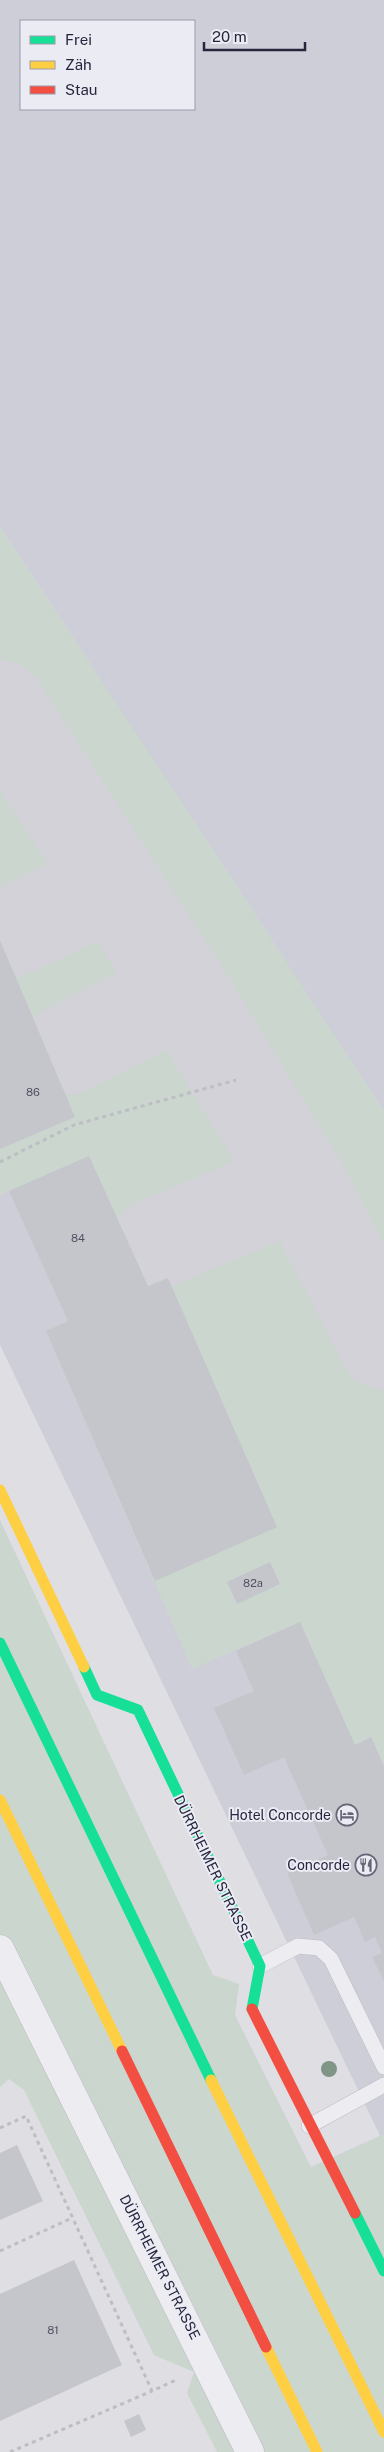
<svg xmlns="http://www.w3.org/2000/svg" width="384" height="2452" font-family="'Public Sans',sans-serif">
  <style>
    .built { fill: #ceced9; fill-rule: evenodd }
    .green { fill: #cbd6cf }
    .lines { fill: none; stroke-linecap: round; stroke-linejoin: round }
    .taxiway { stroke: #d2d2d8; stroke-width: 91 }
    .building { fill: #c5c5cc }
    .lane-casing { stroke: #bbbbc1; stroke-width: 16 }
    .street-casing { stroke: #bbbbc1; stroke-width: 29 }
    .path { stroke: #bdbdc4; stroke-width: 3; stroke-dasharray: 4 4; stroke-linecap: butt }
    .lane { stroke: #ededf1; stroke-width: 15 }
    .street { stroke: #ededf1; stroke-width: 28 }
    .fast { stroke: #16e098; stroke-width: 11 }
    .slow { stroke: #ffcf43; stroke-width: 11 }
    .jam { stroke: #f24e42; stroke-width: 11 }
    .tree { fill: #7f9585 }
    .labels { text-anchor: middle; stroke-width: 4; stroke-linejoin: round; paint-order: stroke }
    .number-label { font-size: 11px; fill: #4f5062 }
    .poi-label { font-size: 14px; fill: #25263d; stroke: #ebebf4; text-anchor: end }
    .street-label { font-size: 14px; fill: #25263d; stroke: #ebebf4 }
  </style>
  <rect width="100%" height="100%" fill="#dedee3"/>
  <path class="built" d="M 0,0 L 384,0 L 384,2144 L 0,1345 ZM 21,21 L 194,21 L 194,109 L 21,109 Z"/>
  <path class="green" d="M 0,526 L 384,1110 L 384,1766 L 371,1737 L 355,1745 L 300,1622 L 192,1669 L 46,1331 L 68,1321 L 9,1191 L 0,1195 Z
    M 0,1520 L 213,1975 L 239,1984 L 235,2015 L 311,2167 L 384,2134 L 384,2452 L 217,2452 L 187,2393 L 194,2372 L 154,2355 L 24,2090 L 9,2079 L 0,2087 Z"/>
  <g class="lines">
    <path class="taxiway" d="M 0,706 L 183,990 L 301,1183 L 384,1344
      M 11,932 L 114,883
      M 68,1049 L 183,990
      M 155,1244 L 301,1183"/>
  </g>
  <path class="building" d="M 0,940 L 75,1117 L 0,1149 Z
    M 89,1156 L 148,1286 L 168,1278 L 277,1527 L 155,1581 L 46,1331 L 68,1321 L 9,1191 Z
    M 270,1562 L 280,1584 L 237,1604 L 227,1582 Z
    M 300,1622 L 355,1745 L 371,1737 L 384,1766 L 384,1981 L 372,1957 L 382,1953 L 375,1937 L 365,1942 L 354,1917 L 314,1935 L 287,1873 L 328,1855 L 284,1757 L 244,1775 L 214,1708 L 254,1691 L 236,1651 Z
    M 17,2145 L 43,2201 L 0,2220 L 0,2153 Z
    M 74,2260 L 122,2365 L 0,2421 L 0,2294 Z
    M 139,2414 L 146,2430 L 131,2437 L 124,2421 Z"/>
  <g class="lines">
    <g class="lane-casing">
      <path id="lane" d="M 260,1966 L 298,1946 L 319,1948 L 331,1959 L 384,2067
        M 309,2126 L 384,2085"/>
    </g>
    <g class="street-casing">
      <path id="street" d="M 0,1949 L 250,2452"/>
    </g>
    <path class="path" d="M 0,1162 L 74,1125 L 236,1080
      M 0,2128 L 26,2116 L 152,2391 L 178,2379
      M 0,2251 L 72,2218
      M 10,2452 L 152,2391"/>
    <use href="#lane" class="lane"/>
    <use href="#street" class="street"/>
    <path class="fast" d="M 0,1643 L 211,2080
      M 84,1667 L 97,1695 L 138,1710 L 260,1966 L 252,2009
      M 355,2213 L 384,2271"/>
    <path class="slow" d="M 0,1490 L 84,1667
      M 0,1800 L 122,2051
      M 211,2080 L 384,2432
      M 266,2347 L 317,2452"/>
    <path class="jam" d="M 252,2009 L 355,2213
      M 122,2051 L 266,2347"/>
  </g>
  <circle class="tree" cx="329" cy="2069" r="8"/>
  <defs>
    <g id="hotel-ring" transform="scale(1.125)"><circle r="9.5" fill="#ebebf4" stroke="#667" stroke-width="1.5"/><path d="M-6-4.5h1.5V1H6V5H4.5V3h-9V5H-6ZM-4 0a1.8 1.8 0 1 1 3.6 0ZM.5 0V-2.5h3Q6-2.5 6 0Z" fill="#667"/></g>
    <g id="restaurant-ring" transform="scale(1.125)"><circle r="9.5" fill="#ebebf4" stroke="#667" stroke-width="1.5"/><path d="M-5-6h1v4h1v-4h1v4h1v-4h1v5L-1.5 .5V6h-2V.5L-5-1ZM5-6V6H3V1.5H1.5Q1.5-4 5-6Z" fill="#667"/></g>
  </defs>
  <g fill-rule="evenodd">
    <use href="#hotel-ring" x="347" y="1815"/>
    <use href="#restaurant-ring" x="366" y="1865"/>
  </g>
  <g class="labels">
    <g class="number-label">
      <text x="33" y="1096">86</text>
      <text x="78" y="1242">84</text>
      <text x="253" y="1587">82a</text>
      <text x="53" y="2334">81</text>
    </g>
    <g class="poi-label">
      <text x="331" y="1820">Hotel Concorde</text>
      <text x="350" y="1870">Concorde</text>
    </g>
    <g class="street-label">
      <text transform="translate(213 1868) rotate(64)" y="5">DÜRRHEIMER STRASSE</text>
      <text transform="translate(160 2267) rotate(63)" y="5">DÜRRHEIMER STRASSE</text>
    </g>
  </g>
  <rect x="20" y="20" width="175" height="90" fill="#ebebf4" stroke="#9c9cab"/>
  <rect x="30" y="36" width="25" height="8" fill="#16e098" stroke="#9c9cab"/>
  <text x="65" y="45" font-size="15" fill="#25263d">Frei</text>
  <rect x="30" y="61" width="25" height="8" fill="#ffcf43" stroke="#9c9cab"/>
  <text x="65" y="70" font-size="15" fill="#25263d">Zäh</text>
  <rect x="30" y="86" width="25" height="8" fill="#f24e42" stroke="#9c9cab"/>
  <text x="65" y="95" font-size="15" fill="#25263d">Stau</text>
  <path d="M204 42v8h101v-8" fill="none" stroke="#25263d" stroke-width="2.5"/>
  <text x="212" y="42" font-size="15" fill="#25263d" stroke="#ebebf4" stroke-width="4" paint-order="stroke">20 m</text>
</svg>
